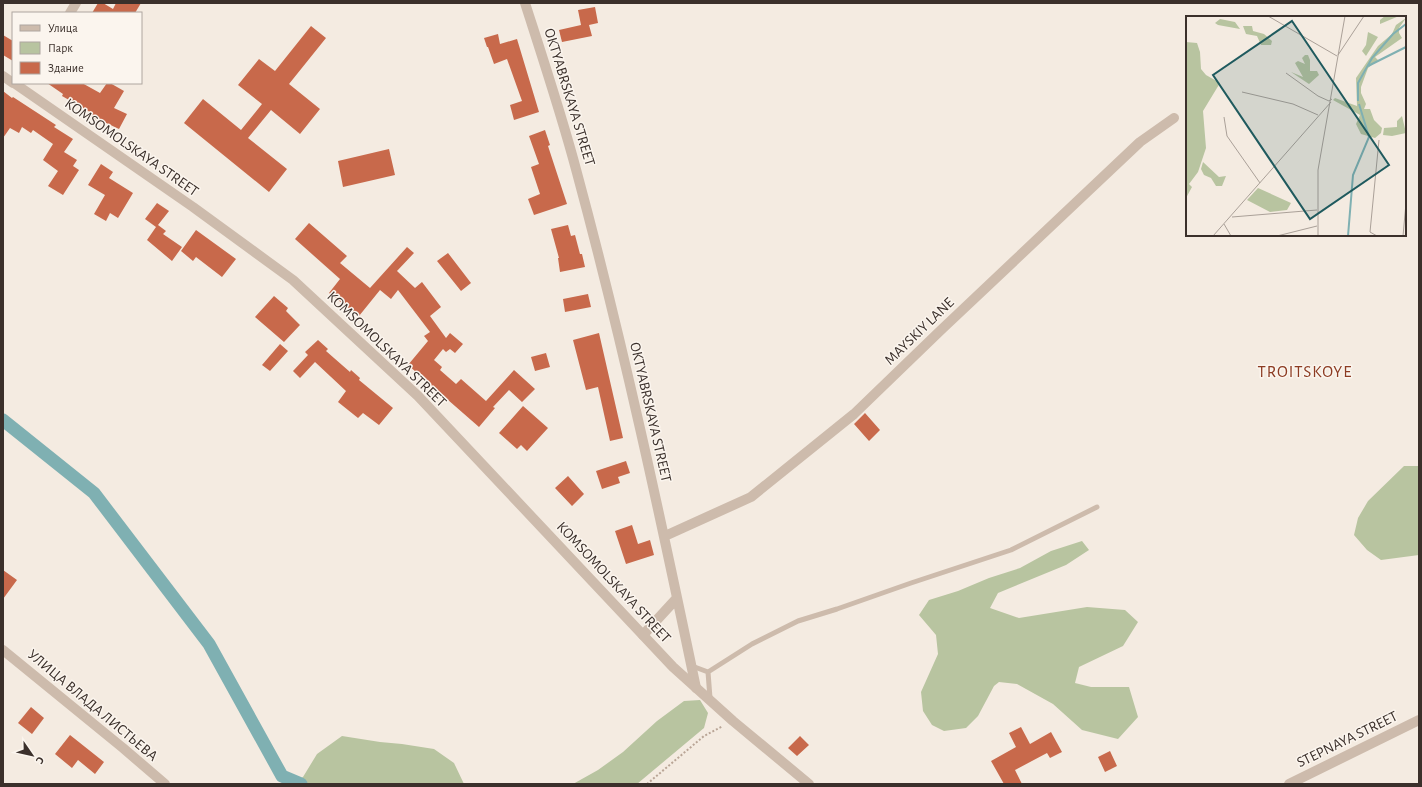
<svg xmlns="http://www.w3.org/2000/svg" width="1422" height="787" font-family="'Alegreya Sans',sans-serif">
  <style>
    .green { fill: #b8c4a0 }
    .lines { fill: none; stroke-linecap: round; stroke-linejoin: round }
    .canal { stroke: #7fb0b2; stroke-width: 13 }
    .building { fill: #c8694b }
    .path { stroke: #b9a596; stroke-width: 2; stroke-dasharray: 2 2; stroke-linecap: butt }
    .service { stroke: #cdbbac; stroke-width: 5 }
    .minor { stroke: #cdbbac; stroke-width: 10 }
    .tertiary { stroke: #cdbbac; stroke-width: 10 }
    .labels { text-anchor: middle; stroke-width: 3; stroke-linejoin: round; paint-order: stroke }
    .street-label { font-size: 15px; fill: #3b302b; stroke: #fbf5ee }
    .quarter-label { font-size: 17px; letter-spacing: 1px; fill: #8c3b22; stroke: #fbf5ee }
    .inset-river { fill: none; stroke: #7fb0b2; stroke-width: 2 }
    .inset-road { fill: none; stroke: #aaa098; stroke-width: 1 }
    .view { fill: #1f5a5e; fill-opacity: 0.15; stroke: #1f5a5e; stroke-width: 2 }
    .inset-edge { fill: none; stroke: #3b302b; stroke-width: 2 }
  </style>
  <rect width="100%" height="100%" fill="#f4ebe1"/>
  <path class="green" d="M 1404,466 L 1419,466 L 1419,555 L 1381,560 L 1367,550 L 1354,535 L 1358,518 L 1368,501 Z
    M 1082,541 L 1089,550 L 1066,565 L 998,593 L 990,608 L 1019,618 L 1087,607 L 1125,610 L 1138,622 L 1123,646 L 1079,667 L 1075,683 L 1091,687 L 1129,687 L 1138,717 L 1118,739 L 1082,730 L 1053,704 L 1017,684 L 999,682 L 994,686 L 978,716 L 966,728 L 944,731 L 932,725 L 923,711 L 921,692 L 938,654 L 936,635 L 919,615 L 929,600 L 958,591 L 989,578 L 1020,568 L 1051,551 Z
    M 700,700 L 708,713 L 704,728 L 637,784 L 573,784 L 598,770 L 623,752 L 657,721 L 684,701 Z
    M 342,736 L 380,742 L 402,744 L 434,749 L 454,763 L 464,784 L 292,784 L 303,777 L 317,754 Z"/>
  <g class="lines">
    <path class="canal" d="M 3,420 L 94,493 L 209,644 L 282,776 L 301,784"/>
  </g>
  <path class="building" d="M 98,3 L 103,3 L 113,9 L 116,3 L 141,3 L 135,13 L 92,13 Z
    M 595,7 L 598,23 L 589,25 L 592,36 L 562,42 L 559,30 L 581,25 L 578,10 Z
    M 311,26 L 326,38 L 289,84 L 320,109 L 300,134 L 271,110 L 248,138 L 287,169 L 269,192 L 184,123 L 203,99 L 241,130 L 262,104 L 238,85 L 259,59 L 275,71 Z
    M 498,34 L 500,44 L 517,39 L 539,112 L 514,120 L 510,105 L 522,101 L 507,59 L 494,64 L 488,47 L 487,47 L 484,38 Z
    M 3,35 L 13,41 L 13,61 L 3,55 Z
    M 47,83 L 82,83 L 100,93 L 107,83 L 110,83 L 124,91 L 114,108 L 127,114 L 119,129 L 102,121 L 101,123 L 87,115 L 90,112 L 62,96 L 63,94 Z
    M 3,91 L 12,98 L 13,97 L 56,125 L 54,127 L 73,139 L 64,152 L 77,160 L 73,166 L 79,170 L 63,195 L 48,186 L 58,171 L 43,160 L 53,144 L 33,130 L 31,133 L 22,127 L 19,133 L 10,128 L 3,138 Z
    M 545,130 L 550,145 L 548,146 L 567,204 L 534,215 L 528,199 L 540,194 L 531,167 L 539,164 L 529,136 Z
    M 389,149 L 395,175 L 343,187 L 338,161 Z
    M 101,164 L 113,172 L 109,178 L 133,193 L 118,218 L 110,213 L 106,221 L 94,214 L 105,195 L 88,185 Z
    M 157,203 L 169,211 L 158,225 L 166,231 L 163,234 L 182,247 L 172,261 L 147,240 L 156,227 L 145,219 Z
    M 309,223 L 347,256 L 340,263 L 370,288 L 407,247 L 414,253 L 397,271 L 415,288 L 422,282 L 441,307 L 430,316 L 446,338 L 450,333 L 463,344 L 455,353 L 450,349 L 446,352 L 443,349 L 434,360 L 442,367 L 440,370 L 456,384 L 461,379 L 486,401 L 514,370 L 535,389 L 522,402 L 509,390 L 493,407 L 495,408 L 479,427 L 408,365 L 428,341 L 424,336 L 430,332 L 398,290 L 391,299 L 380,290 L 359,316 L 329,293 L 340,279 L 295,239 Z
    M 568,225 L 571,236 L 575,235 L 580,254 L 582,254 L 585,267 L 560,272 L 558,258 L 559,258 L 551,229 Z
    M 196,230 L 236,259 L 222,277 L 196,257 L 193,261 L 181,251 Z
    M 448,253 L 471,283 L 461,291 L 437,261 Z
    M 588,294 L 591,307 L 565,312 L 563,299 Z
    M 274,296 L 288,308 L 286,311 L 300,325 L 284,342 L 255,317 Z
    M 599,333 L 623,438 L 610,441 L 598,387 L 586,390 L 573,340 Z
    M 318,340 L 328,349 L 326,351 L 350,372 L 351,370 L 360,378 L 359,380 L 393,408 L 379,425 L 363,413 L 358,418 L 338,402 L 346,391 L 315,362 L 300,378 L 293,371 L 308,355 L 305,352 Z
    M 280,344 L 288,351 L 270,371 L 262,365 Z
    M 546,353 L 550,367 L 535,371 L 531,357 Z
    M 523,406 L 548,428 L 527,451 L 521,445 L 517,449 L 499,433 Z
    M 865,413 L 880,430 L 869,441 L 854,424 Z
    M 626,461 L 630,473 L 618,477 L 620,483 L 602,489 L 596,471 Z
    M 568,476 L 584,494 L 572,506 L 555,488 Z
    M 632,525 L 638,544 L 650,540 L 654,555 L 626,564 L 615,531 Z
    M 3,570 L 17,580 L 3,599 Z
    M 31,707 L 44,718 L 32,734 L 18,723 Z
    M 1021,727 L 1030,744 L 1051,732 L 1062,752 L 1050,758 L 1047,753 L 1015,770 L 1022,784 L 1004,784 L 991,761 L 1016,747 L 1009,733 Z
    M 70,735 L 104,762 L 95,774 L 78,760 L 72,768 L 55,754 Z
    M 800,736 L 809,745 L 797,756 L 788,748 Z
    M 1110,751 L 1117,766 L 1105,772 L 1098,757 Z"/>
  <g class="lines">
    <path class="path" d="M 647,784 L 704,736 L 723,726"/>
    <path class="service" d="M 692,666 L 708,672
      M 710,698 L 708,672 L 752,644 L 798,621 L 837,609 L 911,583 L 1011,550 L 1097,507"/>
    <path class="minor" d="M 525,3 C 543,59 562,116 577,173 C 623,343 660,515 696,688
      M 665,536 L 751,497 L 854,414 L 941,330 L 1140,142 L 1174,118
      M 643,635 L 677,598
      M 3,650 L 123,748 L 165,784
      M 1289,784 L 1419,720"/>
    <path class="tertiary" d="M 70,13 L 76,3
      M 3,76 L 13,83
      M 14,83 L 193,207 L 293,280 L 418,396 L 673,667 L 733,721 L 809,784"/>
  </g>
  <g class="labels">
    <g class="street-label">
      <text transform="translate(570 97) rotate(73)" y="5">OKTYABRSKAYA STREET</text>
      <text transform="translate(132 147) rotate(35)" y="5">KOMSOMOLSKAYA STREET</text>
      <text transform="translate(919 331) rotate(-44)" y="5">MAYSKIY LANE</text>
      <text transform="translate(387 349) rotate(44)" y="5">KOMSOMOLSKAYA STREET</text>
      <text transform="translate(651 412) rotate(77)" y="5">OKTYABRSKAYA STREET</text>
      <text transform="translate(614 582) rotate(47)" y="5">KOMSOMOLSKAYA STREET</text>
      <text transform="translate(93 705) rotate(40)" y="5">УЛИЦА ВЛАДА ЛИСТЬЕВА</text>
      <text transform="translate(1347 739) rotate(-26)" y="5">STEPNAYA STREET</text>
    </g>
    <g class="quarter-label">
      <text x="1305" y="377">TROITSKOYE</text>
    </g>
  </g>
  <g transform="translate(1186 16)">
    <rect width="220" height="220" fill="#f4ebe1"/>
    <path d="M 199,0 L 213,0 L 194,8 L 194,4 ZM 220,2 L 213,12 L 213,17 L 216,22 L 189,41 L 192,44 L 182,52 L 175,71 L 175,77 L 180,88 L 178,93 L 184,93 L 188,104 L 196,112 L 195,117 L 189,122 L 175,118 L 170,108 L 174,99 L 147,84 L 149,82 L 171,90 L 170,62 L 192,30 L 206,18 L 210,9 ZM 34,3 L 49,6 L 54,13 L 32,9 L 29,7 ZM 57,10 L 66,10 L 67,15 L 78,18 L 86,25 L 85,29 L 75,29 L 71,20 L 60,18 ZM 182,16 L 192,21 L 180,40 L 176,35 L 180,29 ZM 0,26 L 11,27 L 14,36 L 15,53 L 20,59 L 34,67 L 17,95 L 20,132 L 12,156 L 3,168 L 6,171 L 0,182 ZM 119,39 L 122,39 L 124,44 L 124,55 L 131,55 L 133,59 L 123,68 L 105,56 L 117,61 L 109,47 L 112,45 L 119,48 L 116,42 ZM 216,100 L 220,117 L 206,120 L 197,119 L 198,112 L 211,111 L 211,105 ZM 17,146 L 33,161 L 40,160 L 36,170 L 30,170 L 25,162 L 18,159 L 15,153 ZM 72,172 L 105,187 L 101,194 L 84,196 L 61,184 Z" fill="#b8c4a0"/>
    <path class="inset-river" d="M 182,50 L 220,31M 172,85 L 172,67 L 186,42 L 207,18 L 220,8M 162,220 L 167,159 L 183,121 L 173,88"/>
    <path class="inset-road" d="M 82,0 L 151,40M 152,39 L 178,0M 100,57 L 132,80 L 143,85 L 146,83M 56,76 L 107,88 L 132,99M 38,101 L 41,120 L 74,167M 46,201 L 131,194M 38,208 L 45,220M 27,220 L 145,86M 91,220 L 131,210M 132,220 L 132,154 L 159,0M 191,220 L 184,216 L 193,124M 217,220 L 220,187"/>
    <path class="view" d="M 106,5 L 203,149 L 124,203 L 27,59 Z"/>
    <rect width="220" height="220" class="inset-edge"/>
  </g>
  <rect width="1422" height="787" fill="none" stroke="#3b302b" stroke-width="8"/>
  <rect x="12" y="12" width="130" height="72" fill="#fbf5ee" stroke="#aea6a0"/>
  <rect x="20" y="25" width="20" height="6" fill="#cdbbac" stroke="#aea6a0"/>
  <text x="48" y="32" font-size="12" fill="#3b302b">Улица</text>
  <rect x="20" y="42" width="20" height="12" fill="#b8c4a0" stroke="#aea6a0"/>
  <text x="48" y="52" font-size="12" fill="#3b302b">Парк</text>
  <rect x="20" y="62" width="20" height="12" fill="#c8694b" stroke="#aea6a0"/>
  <text x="48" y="72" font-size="12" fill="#3b302b">Здание</text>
  <g transform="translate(32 755) rotate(124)" stroke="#fbf5ee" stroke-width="3" paint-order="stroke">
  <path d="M0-3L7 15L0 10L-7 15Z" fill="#3b302b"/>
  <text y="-6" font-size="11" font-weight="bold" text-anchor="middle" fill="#3b302b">С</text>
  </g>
</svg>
